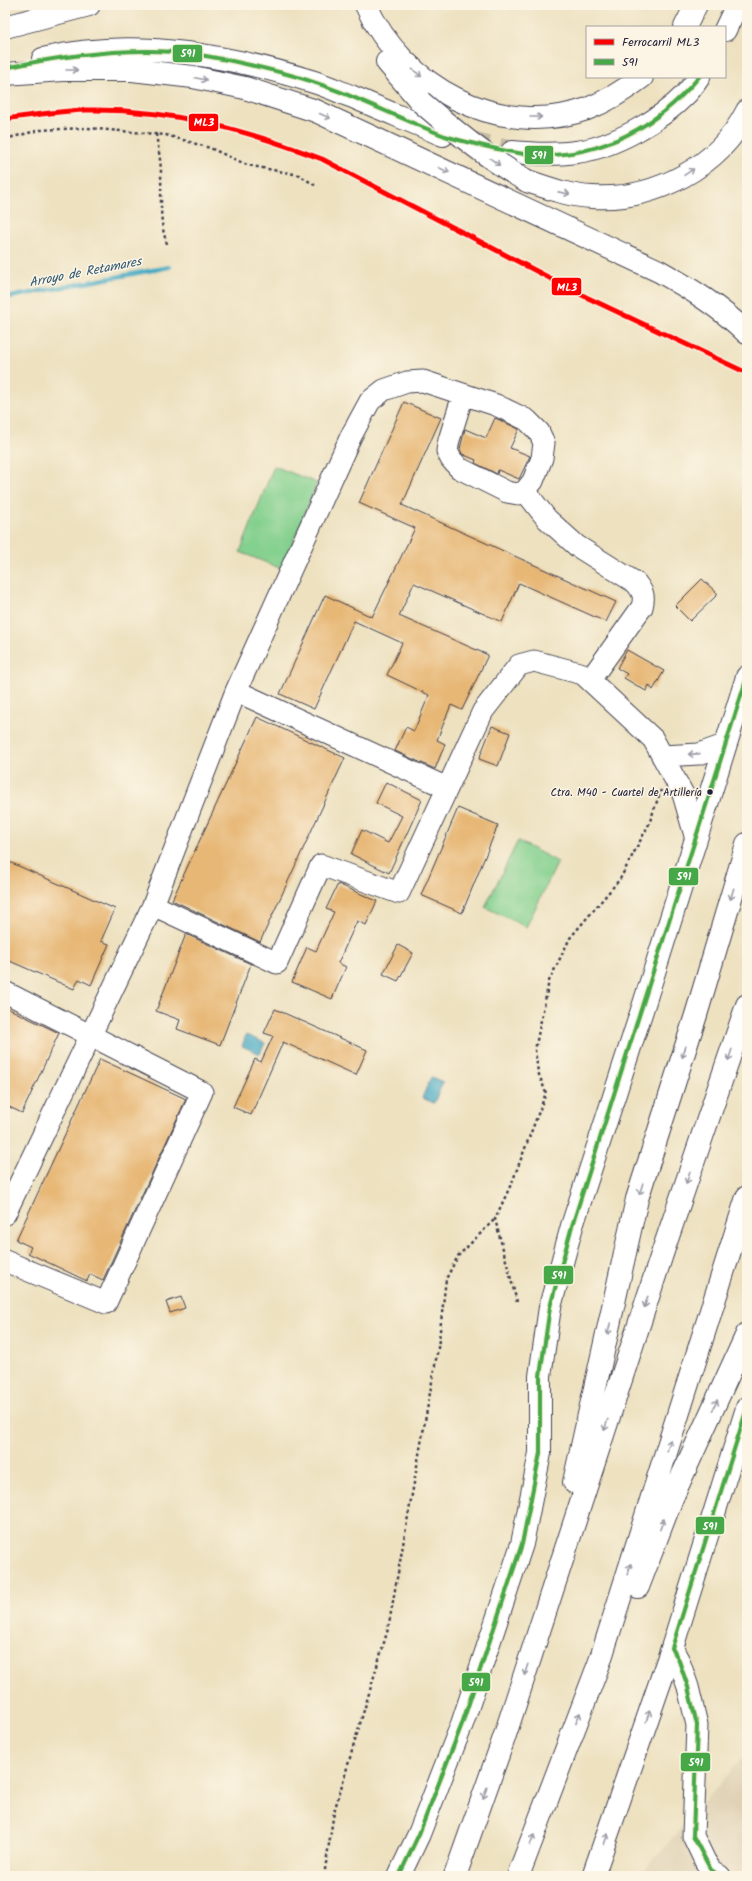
<svg xmlns="http://www.w3.org/2000/svg" width="752" height="1881" font-family="Kalam,sans-serif">
  <style>
    .built { fill: #e0d2b5 }
    .green { fill: #84d08e; stroke: #537964 }
    .water { fill: #43a9c3; stroke: #32667f }
    .lines { fill: none; stroke-linecap: round; stroke-linejoin: round }
    .stream { stroke: #43a9c3; stroke-width: 4.5 }
    .building { fill: #e7b776 }
    .highway-tunnel { stroke: #c4bba5; stroke-width: 22; stroke-dasharray: 22 11; stroke-linecap: butt }
    .minor-casing { stroke: #403f4f; stroke-width: 23 }
    .highway-casing { stroke: #403f4f; stroke-width: 24 }
    .path { stroke: #403f4f; stroke-width: 2.5; stroke-dasharray: 3 3; stroke-linecap: butt }
    .minor { stroke: #fff; stroke-width: 21 }
    .highway { stroke: #fff; stroke-width: 22 }
    .highway-bridge-casing { stroke: #403f4f; stroke-width: 24; stroke-linecap: butt }
    .highway-bridge { stroke: #fff; stroke-width: 22 }
    .bus-1-casing { stroke: #fcf5e5; stroke-width: 7 }
    .bus-1 { stroke: #46a846; stroke-width: 4 }
    .rail-1-casing { stroke: #fcf5e5; stroke-width: 8 }
    .rail-1 { stroke: #f00; stroke-width: 5 }
    .oneway { stroke: #9c9ca7 }
    .bus-dot { fill: #22223b; stroke: #fcf5e5; stroke-width: 1.5 }
    .labels { text-anchor: middle; stroke-width: 3; stroke-linejoin: round; paint-order: stroke }
    .bus-label { font-size: 11px; fill: #22223b; stroke: #fcf5e5; text-anchor: end }
    .water-label { font-size: 13px; font-style: italic; fill: #2f5871; stroke: #fcf5e5 }
    .line-badge { stroke: #fcf5e5; stroke-width: 1.5 }
    .badge-label { font-size: 11px; text-anchor: middle; font-weight: bold; fill: #fff }
  </style>
  <rect width="100%" height="100%" fill="#fcf5e5"/>
  <filter id="ink" filterUnits="userSpaceOnUse"><feTurbulence type="fractalNoise" baseFrequency=".025" numOctaves="2"/><feDisplacementMap in="SourceGraphic" scale="8" xChannelSelector="R" yChannelSelector="G"/><feConvolveMatrix kernelMatrix="1 2 1 2 8 2 1 2 1" color-interpolation-filters="sRGB"/></filter>
  <filter id="wash" filterUnits="userSpaceOnUse"><feTurbulence type="fractalNoise" baseFrequency=".012" numOctaves="4" result="noise"/><feDisplacementMap in="SourceGraphic" scale="16" xChannelSelector="R" yChannelSelector="G"/><feGaussianBlur stdDeviation="0.9" result="paint"/><feColorMatrix in="noise" values="0 0 0 0 0 0 0 0 0 0 0 0 0 0 0 0 0 1.4 0 .05"/><feComposite in="paint" operator="in"/></filter>
  <g filter="url(#wash)">
    <rect width="100%" height="100%" fill="#ede1c0"/>
    <path class="built" d="M 747,1753 L 747,1876 L 639,1876 Z"/>
    <path class="green" d="M 274,466 L 317,483 L 282,569 L 240,552 Z
      M 518,841 L 558,862 L 526,927 L 485,907 Z"/>
    <path class="water" d="M 246,1035 L 265,1043 L 260,1054 L 242,1046 Z
      M 431,1077 L 443,1082 L 434,1103 L 422,1098 Z"/>
    <g class="lines">
      <path class="stream" d="M 5,298 L 169,267"/>
    </g>
    <g id="blocks">
      <path class="building" d="M 404,402 L 441,418 L 402,505 L 616,602 L 606,622 L 519,583 L 502,622 L 414,583 L 399,616 L 488,655 L 462,710 L 451,705 L 437,740 L 445,744 L 435,769 L 395,751 L 406,727 L 414,731 L 429,695 L 387,675 L 402,643 L 354,621 L 314,709 L 280,694 L 325,595 L 372,617 L 415,528 L 359,503 Z
        M 495,418 L 519,429 L 510,448 L 530,456 L 519,479 L 498,470 L 497,474 L 475,463 L 476,460 L 462,454 L 460,449 L 465,429 L 486,438 Z
        M 702,579 L 718,594 L 690,621 L 675,606 Z
        M 627,650 L 664,671 L 653,690 L 649,685 L 646,691 L 624,678 L 627,674 L 617,668 Z
        M 257,717 L 345,758 L 260,942 L 172,900 Z
        M 492,726 L 510,733 L 498,766 L 479,759 Z
        M 386,782 L 422,800 L 389,873 L 351,854 L 362,830 L 388,843 L 402,816 L 376,803 Z
        M 458,808 L 498,825 L 462,913 L 421,895 Z
        M 5,860 L 115,909 L 101,941 L 109,944 L 91,985 L 79,979 L 74,989 L 5,959 Z
        M 338,884 L 377,901 L 366,925 L 357,921 L 338,963 L 346,967 L 332,999 L 292,982 L 307,947 L 316,951 L 334,912 L 326,909 Z
        M 186,934 L 251,964 L 220,1045 L 177,1029 L 180,1020 L 156,1011 Z
        M 398,945 L 413,953 L 398,981 L 383,974 Z
        M 5,1007 L 59,1033 L 22,1113 L 5,1105 Z
        M 275,1009 L 367,1050 L 356,1075 L 283,1042 L 251,1115 L 233,1107 L 255,1059 L 261,1062 L 273,1036 L 264,1033 Z
        M 100,1059 L 186,1099 L 103,1280 L 90,1274 L 87,1281 L 28,1253 L 31,1247 L 16,1240 Z
        M 181,1297 L 185,1308 L 170,1313 L 166,1302 Z"/>
    </g>
  </g>
  <g filter="url(#ink)">
    <use href="#blocks" fill-opacity="0" stroke="#403f4f" stroke-width="1"/>
    <g class="lines">
      <path class="highway-tunnel" d="M 467,141 L 512,152"/>
      <g class="minor-casing">
        <path id="minor" d="M 525,491 L 547,519 L 577,546 L 636,583 C 643,592 645,596 642,607 L 590,680
          M 236,691 L 447,788
          M 662,756 L 699,754 L 724,745
          M 153,905 L 277,963 L 321,865 L 399,893 L 483,711 L 519,665 L 534,661 L 583,674 L 653,739 L 683,794 L 696,839
          M 5,992 L 202,1092 L 106,1303 L 5,1261
          M 5,1214 L 153,905 L 236,691 L 351,436 L 370,401 L 384,390 L 407,382 L 423,381 L 496,405 L 527,420 L 539,432 L 544,443 L 542,458 L 533,481 L 525,491 L 518,494 L 507,492 L 459,468 L 451,459 L 447,451 L 449,440 L 463,395
          M 672,1648 L 679,1661 L 688,1687 L 697,1725 L 693,1836 L 705,1861 L 711,1870 L 720,1876"/>
      </g>
      <g class="highway-casing">
        <path id="highway" d="M 366,5 C 402,87 500,140 587,109 C 608,101 625,90 642,77
          M 5,27 L 89,5
          M 685,27 L 696,5
          M 725,30 L 737,5
          M 43,59 C 132,37 229,55 314,82 C 327,86 340,92 353,97 C 383,110 413,122 443,135
          M 387,62 L 421,102
          M 5,74 L 63,70 L 132,70 L 193,77 L 245,88 L 316,111 L 659,271 C 691,289 720,307 747,333
          M 512,152 C 534,154 555,155 576,152 C 612,148 661,120 686,94 C 691,89 695,83 699,77
          M 527,181 C 548,188 569,196 592,197 C 654,201 719,167 747,111
          M 574,1482 L 637,1199 L 696,1015 L 747,844
          M 638,1587 L 672,1498 L 747,1334
          M 399,1876 L 419,1834 L 462,1724 L 522,1544 L 540,1453 L 540,1376 L 550,1307 L 572,1226 L 644,1004 L 747,677
          M 455,1876 L 504,1738 L 664,1248 L 747,1005
          M 518,1876 L 600,1661 L 747,1197
          M 593,1876 L 672,1648 L 747,1408"/>
      </g>
      <path class="path" d="M 156,134 C 158,147 161,161 161,174 C 162,199 158,222 168,246
        M 5,139 L 40,130 L 87,128 L 166,135 L 210,148 L 247,165 L 299,175 L 316,186
        M 517,1302 L 495,1219 L 513,1180 L 546,1093 L 538,1072 L 535,1050 L 549,981 L 570,938 L 620,879 L 649,824 L 661,790
        M 324,1876 L 334,1812 L 388,1629 L 438,1348 L 446,1279 L 458,1256 L 495,1219"/>
      <use href="#minor" class="minor"/>
      <use href="#highway" class="highway"/>
      <g class="highway-bridge-casing">
        <path id="highway-bridge" d="M 421,102 C 455,131 488,159 527,181"/>
      </g>
      <use href="#highway-bridge" class="highway-bridge"/>
      <g class="bus-1-casing">
        <path id="bus-1" d="M 5,68 C 61,56 117,48 174,52 C 210,55 247,64 283,73 C 339,87 390,115 445,136 C 457,140 471,143 484,146 C 501,150 518,154 535,155 C 600,158 658,126 699,77
          M 399,1876 L 419,1834 L 462,1724 L 522,1544 L 540,1453 L 540,1376 L 550,1307 L 572,1226 L 747,677
          M 720,1876 L 711,1870 L 693,1836 L 697,1725 L 688,1687 L 679,1661 L 672,1648 L 747,1408"/>
      </g>
      <use href="#bus-1" class="bus-1"/>
      <g class="rail-1-casing">
        <path id="rail-1" d="M 5,119 C 32,115 59,111 86,110 C 168,108 246,130 322,159 L 586,297 L 747,373"/>
      </g>
      <use href="#rail-1" class="rail-1"/>
    </g>
    <defs><path id="oneway-shaft" d="M-6 0H5M1.5-3L5.5 0L1.5 3" fill="none" stroke-width="1.6" stroke-linecap="round" stroke-linejoin="round"/></defs>
    <g class="oneway">
      <use href="#oneway-shaft" transform="translate(72 70)"/>
      <use href="#oneway-shaft" transform="translate(417 73) rotate(39)"/>
      <use href="#oneway-shaft" transform="translate(201 79) rotate(12)"/>
      <use href="#oneway-shaft" transform="translate(325 116) rotate(24)"/>
      <use href="#oneway-shaft" transform="translate(536 117)"/>
      <use href="#oneway-shaft" transform="translate(495 162) rotate(36)"/>
      <use href="#oneway-shaft" transform="translate(444 170) rotate(25)"/>
      <use href="#oneway-shaft" transform="translate(689 172) rotate(-34)"/>
      <use href="#oneway-shaft" transform="translate(564 193) rotate(11)"/>
      <use href="#oneway-shaft" transform="translate(694 754) rotate(176)"/>
      <use href="#oneway-shaft" transform="translate(732 894) rotate(107)"/>
      <use href="#oneway-shaft" transform="translate(684 1052) rotate(108)"/>
      <use href="#oneway-shaft" transform="translate(730 1055) rotate(109)"/>
      <use href="#oneway-shaft" transform="translate(688 1178) rotate(109)"/>
      <use href="#oneway-shaft" transform="translate(641 1189) rotate(108)"/>
      <use href="#oneway-shaft" transform="translate(646 1302) rotate(108)"/>
      <use href="#oneway-shaft" transform="translate(609 1329) rotate(102)"/>
      <use href="#oneway-shaft" transform="translate(715 1405) rotate(-66)"/>
      <use href="#oneway-shaft" transform="translate(606 1425) rotate(108)"/>
      <use href="#oneway-shaft" transform="translate(669 1445) rotate(-72)"/>
      <use href="#oneway-shaft" transform="translate(662 1524) rotate(-69)"/>
      <use href="#oneway-shaft" transform="translate(629 1569) rotate(-72)"/>
      <use href="#oneway-shaft" transform="translate(526 1670) rotate(108)"/>
      <use href="#oneway-shaft" transform="translate(648 1716) rotate(-71)"/>
      <use href="#oneway-shaft" transform="translate(578 1718) rotate(-69)"/>
      <use href="#oneway-shaft" transform="translate(485 1793) rotate(109)"/>
      <use href="#oneway-shaft" transform="translate(606 1839) rotate(-71)"/>
      <use href="#oneway-shaft" transform="translate(532 1840) rotate(-69)"/>
    </g>
  </g>
  <circle class="bus-dot" cx="710" cy="792" r="3.5"/>
  <g class="labels">
    <g class="bus-label">
      <text x="702" y="796">Ctra. M40 - Cuartel de Artillería</text>
    </g>
    <g class="water-label">
      <text transform="translate(85 271) rotate(-11)" y="5">Arroyo de Retamares</text>
    </g>
  </g>
  <g class="line-badge">
    <rect x="172" y="44" width="31" height="19" rx="4" fill="#46a846"/>
    <rect x="188" y="113" width="31" height="19" rx="4" fill="#f00"/>
    <rect x="524" y="145" width="30" height="20" rx="4" fill="#46a846"/>
    <rect x="551" y="277" width="31" height="19" rx="4" fill="#f00"/>
    <rect x="668" y="867" width="31" height="19" rx="4" fill="#46a846"/>
    <rect x="543" y="1265" width="31" height="20" rx="4" fill="#46a846"/>
    <rect x="695" y="1516" width="30" height="19" rx="4" fill="#46a846"/>
    <rect x="461" y="1672" width="30" height="20" rx="4" fill="#46a846"/>
    <rect x="680" y="1752" width="31" height="20" rx="4" fill="#46a846"/>
  </g>
  <g class="badge-label">
    <text x="188" y="57">591</text>
    <text x="204" y="126">ML3</text>
    <text x="539" y="159">591</text>
    <text x="567" y="291">ML3</text>
    <text x="684" y="880">591</text>
    <text x="559" y="1279">591</text>
    <text x="710" y="1530">591</text>
    <text x="476" y="1686">591</text>
    <text x="696" y="1766">591</text>
  </g>
  <rect width="752" height="1881" fill="none" stroke="#fcf5e5" stroke-width="20"/>
  <rect x="586" y="26" width="140" height="52" fill="#fcf5e5" stroke="#a5a1a1"/>
  <rect x="594" y="39" width="20" height="6" fill="#ff0000" stroke="#a5a1a1"/>
  <text x="622" y="46" font-size="12" fill="#22223b">Ferrocarril ML3</text>
  <rect x="594" y="59" width="20" height="6" fill="#46a846" stroke="#a5a1a1"/>
  <text x="622" y="66" font-size="12" fill="#22223b">591</text>
</svg>
